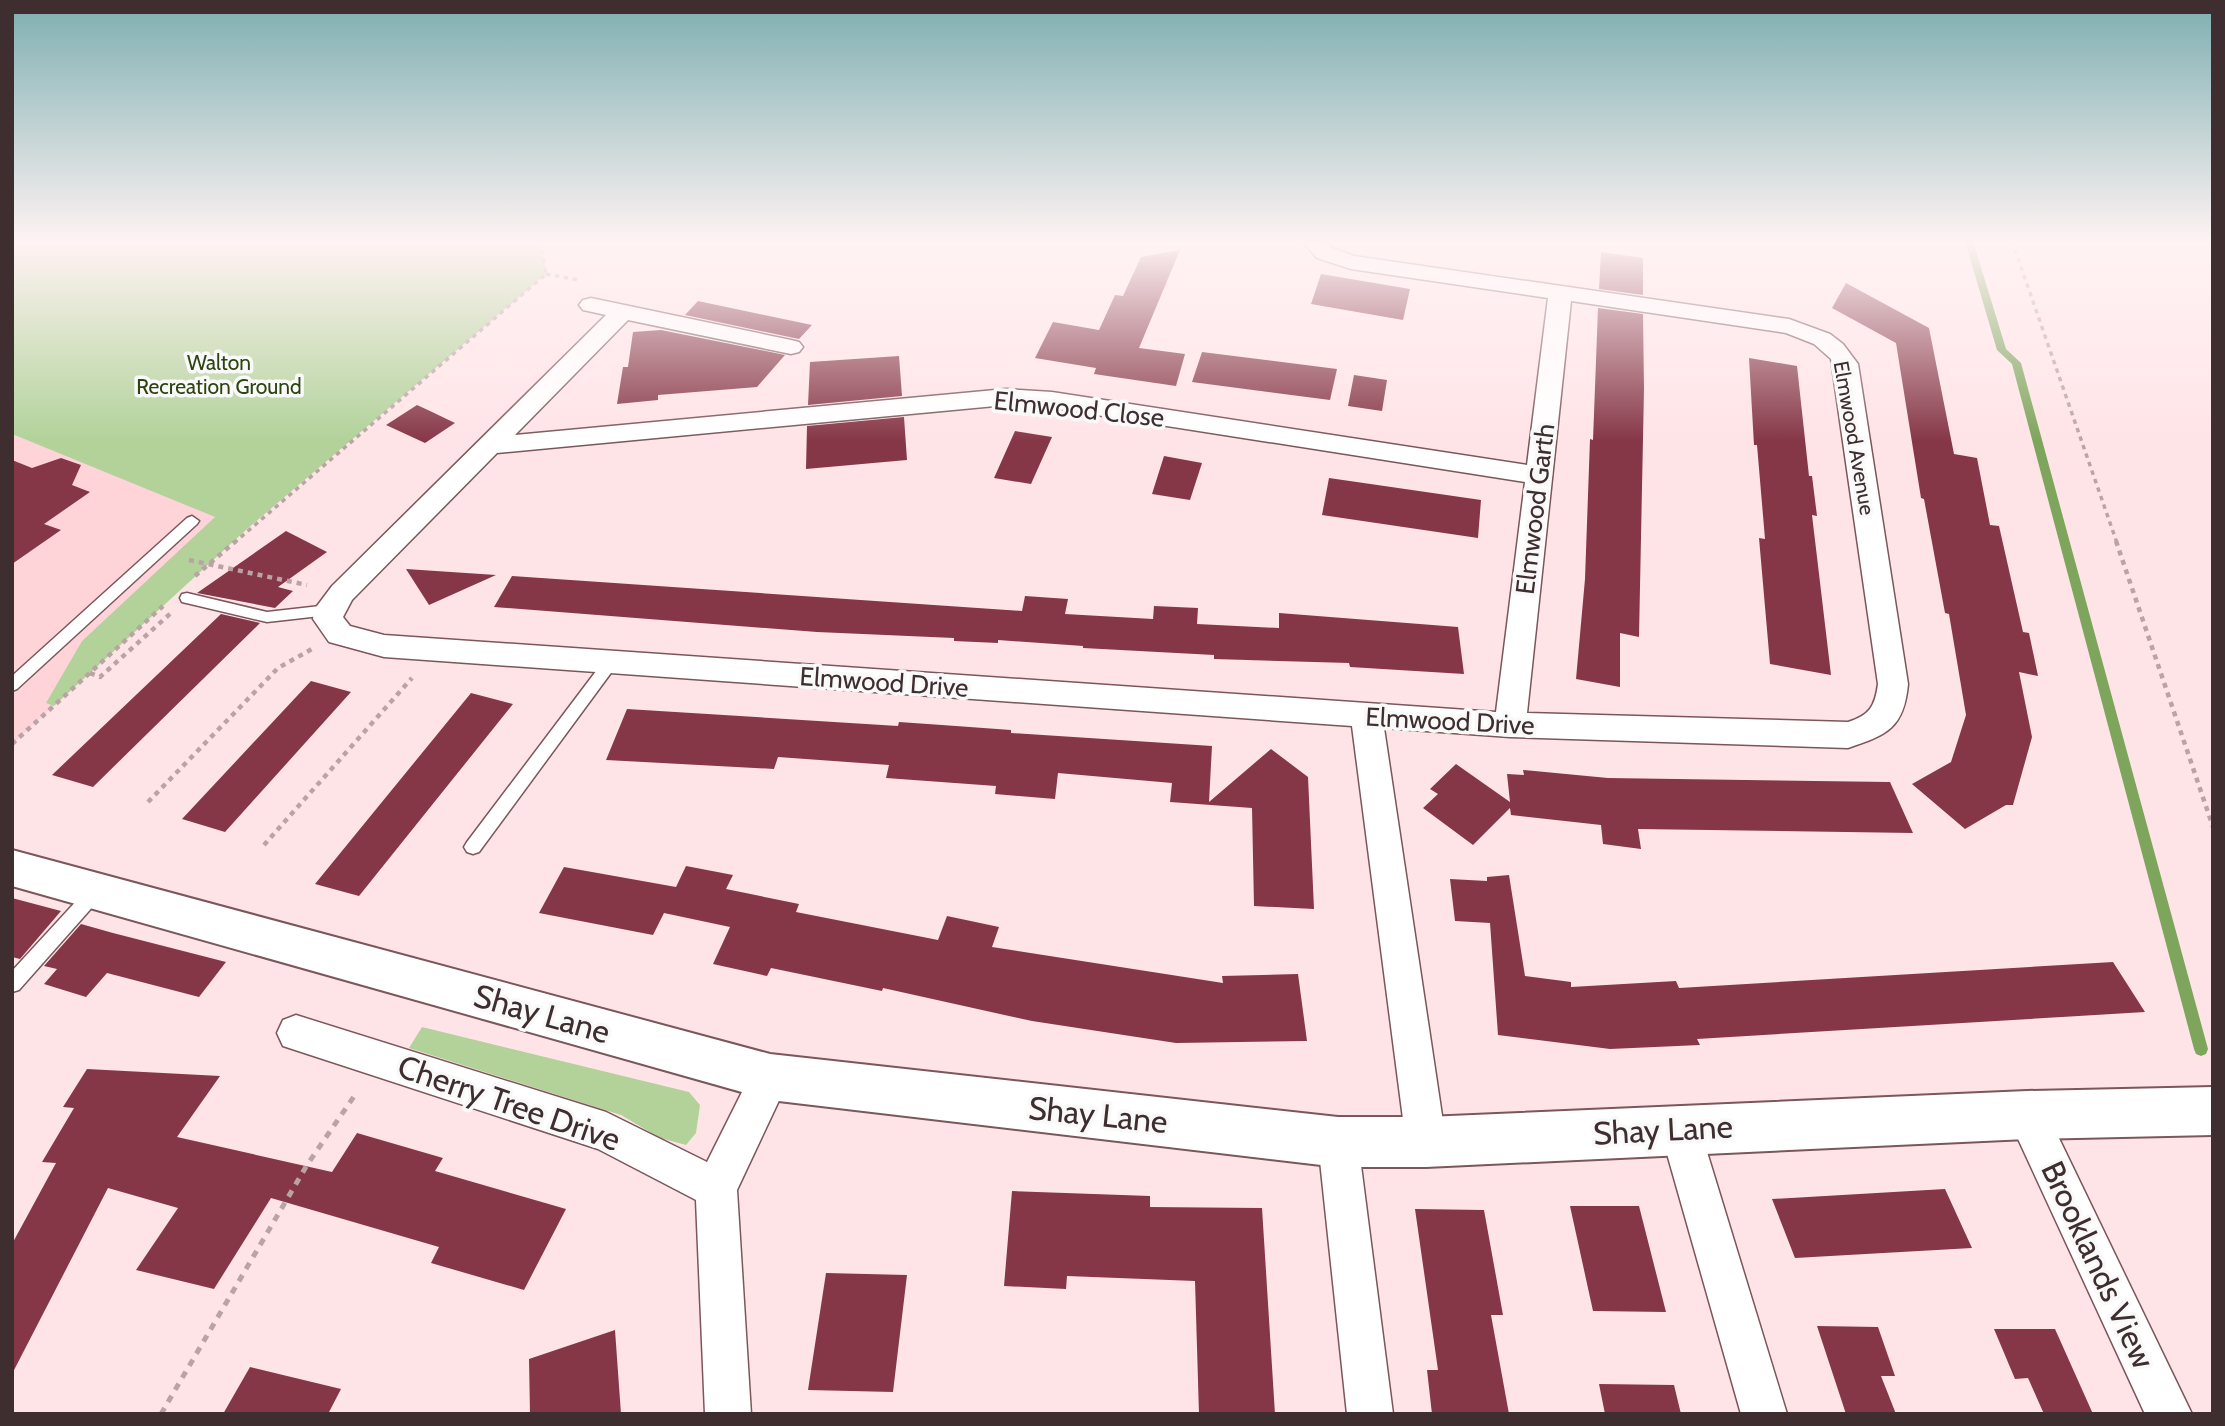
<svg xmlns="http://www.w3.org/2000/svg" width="2225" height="1426" font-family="Cabin,sans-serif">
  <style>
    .built { fill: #fed4d9 }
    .green { fill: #b2d29a }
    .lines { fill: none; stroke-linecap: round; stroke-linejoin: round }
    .stream { fill: #7ea55c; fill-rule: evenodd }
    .building { fill: #863747 }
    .service-casing { stroke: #7b565b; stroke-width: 3 }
    .minor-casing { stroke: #7b565b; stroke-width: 3 }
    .secondary-casing { stroke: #7b565b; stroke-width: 4 }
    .path-far2 { stroke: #baa3a5; stroke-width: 3.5; stroke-dasharray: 4.5 4.5; stroke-linecap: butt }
    .path-far1 { stroke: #baa3a5; stroke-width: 4.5; stroke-dasharray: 5 5; stroke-linecap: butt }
    .path { stroke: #baa3a5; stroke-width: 5; stroke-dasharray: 7 7; stroke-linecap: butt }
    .service { fill: #fff; fill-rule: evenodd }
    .minor { fill: #fff; fill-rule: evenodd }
    .secondary { fill: #fff; fill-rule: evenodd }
    .labels { text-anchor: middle; stroke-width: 7; stroke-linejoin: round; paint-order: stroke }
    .far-park-label { font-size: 21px; fill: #2b4510; stroke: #f9f9f9 }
    .far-street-label { font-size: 21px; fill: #3e2e30; stroke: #f9f9f9 }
    .street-label { font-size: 26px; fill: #3e2e30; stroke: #f9f9f9 }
    .near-street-label { font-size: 32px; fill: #3e2e30; stroke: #f9f9f9 }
  </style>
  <rect width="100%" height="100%" fill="#ffe4e7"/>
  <path class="built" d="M 12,434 L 216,517 L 82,641 L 47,703 L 54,706 L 12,744 Z"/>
  <path class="green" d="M 12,241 L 541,241 L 546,274 L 247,529 L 54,706 L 46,703 L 82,641 L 215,517 L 12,434 Z
    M 422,1027 L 689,1092 L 700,1105 L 696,1133 L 686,1145 L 660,1138 L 621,1115 L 409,1048 Z"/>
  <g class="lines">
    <path class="stream" d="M 1965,241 L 1973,241 L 2006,349 L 2021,363 L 2208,1049 L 2206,1054 L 2201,1056 L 2196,1054 L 2194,1049 L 2012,364 L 1997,350 Z"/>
  </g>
  <path class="building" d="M 1180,250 L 1139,348 L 1185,354 L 1176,386 L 1094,374 L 1096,368 L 1035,358 L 1053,322 L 1099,330 L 1115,295 L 1123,296 L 1141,257 Z
    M 1601,252 L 1643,258 L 1643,295 L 1599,289 Z
    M 1321,274 L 1410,289 L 1403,320 L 1311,304 Z
    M 1846,283 L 1929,328 L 1954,454 L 1977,458 L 1990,525 L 1999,526 L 2023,632 L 2029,633 L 2038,676 L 2019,672 L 2032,737 L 2013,805 L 2006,805 L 1965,829 L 1912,784 L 1951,762 L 1966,715 L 1949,614 L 1945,613 L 1924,499 L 1921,498 L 1896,343 L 1832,308 Z
    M 698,301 L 812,325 L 799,339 L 685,315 Z
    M 1598,308 L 1643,314 L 1644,389 L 1639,637 L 1620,633 L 1620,687 L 1576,679 L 1585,579 L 1590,439 L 1593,440 Z
    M 661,330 L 785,355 L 757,387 L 658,395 L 658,400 L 617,404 L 623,367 L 628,367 L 633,332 Z
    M 1202,352 L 1337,369 L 1330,400 L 1192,382 Z
    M 899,356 L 902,396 L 808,405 L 810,362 Z
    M 1749,358 L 1797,366 L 1809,476 L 1812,476 L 1817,516 L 1812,515 L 1831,675 L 1770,664 L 1759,538 L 1765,539 L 1757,445 L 1754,445 Z
    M 1354,375 L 1387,380 L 1382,411 L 1348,406 Z
    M 417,405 L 430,411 L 455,423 L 425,443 L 386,425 Z
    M 904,417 L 907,460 L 806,469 L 807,426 Z
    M 1015,431 L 1052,437 L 1031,484 L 994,478 Z
    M 1164,456 L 1202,463 L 1190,500 L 1152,494 Z
    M 61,458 L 81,465 L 72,485 L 90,492 L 44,524 L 61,530 L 12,564 L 12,460 L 32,468 Z
    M 1329,478 L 1481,500 L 1478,538 L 1322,515 Z
    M 286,531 L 327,552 L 278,587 L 293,591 L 275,608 L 197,593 Z
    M 406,569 L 496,575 L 429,605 Z
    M 512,576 L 1022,611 L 1025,596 L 1068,599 L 1065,614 L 1153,619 L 1154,606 L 1198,608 L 1197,624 L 1279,628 L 1279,613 L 1458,627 L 1464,674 L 1350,667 L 1349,663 L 1214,659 L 1214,655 L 1083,648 L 1083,646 L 998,640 L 998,643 L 954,641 L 954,638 L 817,632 L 494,607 Z
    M 221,614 L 260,623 L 93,787 L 52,775 Z
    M 311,681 L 351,692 L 225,832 L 182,819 Z
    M 471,693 L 513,704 L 359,896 L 315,884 Z
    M 627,709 L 898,726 L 899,722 L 942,725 L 1011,730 L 1011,733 L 1212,746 L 1209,802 L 1271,749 L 1308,777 L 1314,909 L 1254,906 L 1252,808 L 1170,802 L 1172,783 L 1058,773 L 1055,799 L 995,794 L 996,786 L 886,778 L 889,765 L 778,757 L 774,769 L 606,760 Z
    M 1456,764 L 1510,802 L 1507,774 L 1524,775 L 1523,770 L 1608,778 L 1890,782 L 1913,833 L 1638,829 L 1641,849 L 1603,844 L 1601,825 L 1511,815 L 1510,808 L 1473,845 L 1423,808 L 1438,794 L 1430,789 Z
    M 686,866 L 733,875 L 726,889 L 799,904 L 796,912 L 938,940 L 947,916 L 999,927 L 992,947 L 1223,983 L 1222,976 L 1298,974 L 1307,1041 L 1176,1043 L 1032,1021 L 883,988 L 882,991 L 771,968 L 767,976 L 713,964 L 730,927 L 664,913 L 653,935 L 539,913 L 564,867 L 676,887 Z
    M 1509,875 L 1525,976 L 1571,982 L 1571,987 L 1676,981 L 1679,988 L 2113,962 L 2145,1012 L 1697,1039 L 1700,1045 L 1610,1049 L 1498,1035 L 1490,923 L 1455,921 L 1450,879 L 1487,881 L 1487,877 Z
    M 12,898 L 61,911 L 20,959 L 12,957 Z
    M 81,924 L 113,933 L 226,962 L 199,997 L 107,973 L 86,997 L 44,984 L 57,969 L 44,966 Z
    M 87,1069 L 220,1076 L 177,1137 L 332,1172 L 357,1133 L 443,1158 L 435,1171 L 566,1209 L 524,1290 L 431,1263 L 439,1247 L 271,1198 L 214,1289 L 136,1270 L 178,1208 L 108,1188 L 12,1374 L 12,1244 L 56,1163 L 42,1162 L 74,1108 L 63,1107 Z
    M 1945,1189 L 1972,1248 L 1795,1258 L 1772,1199 Z
    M 1012,1191 L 1150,1196 L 1150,1207 L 1262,1208 L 1275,1414 L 1199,1414 L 1195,1281 L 1067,1276 L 1066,1289 L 1004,1286 Z
    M 1570,1206 L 1639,1206 L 1666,1312 L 1593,1311 Z
    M 1415,1209 L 1484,1210 L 1503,1315 L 1491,1315 L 1509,1414 L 1432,1414 L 1427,1370 L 1438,1370 Z
    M 826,1273 L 907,1275 L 893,1392 L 808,1390 Z
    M 1817,1326 L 1878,1327 L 1895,1376 L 1881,1376 L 1896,1414 L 1846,1414 Z
    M 1994,1329 L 2055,1329 L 2093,1414 L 2044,1414 L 2028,1378 L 2015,1379 Z
    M 615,1330 L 621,1414 L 530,1414 L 529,1359 Z
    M 250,1367 L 341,1389 L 328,1414 L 223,1414 Z
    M 1599,1384 L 1674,1385 L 1681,1414 L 1605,1414 Z"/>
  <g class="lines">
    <g class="service-casing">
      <path id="service" d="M 192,516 L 199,521 L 197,524 L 17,689 L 12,691 L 12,676 L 187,518 Z
        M 187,593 L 267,612 L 329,605 L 336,610 L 329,615 L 267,622 L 182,602 L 180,598 L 182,594 Z
        M 611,656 L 616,658 L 619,662 L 616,666 L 479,852 L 473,854 L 467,852 L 464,847 L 467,842 L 606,658 Z
        M 97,882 L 103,885 L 106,890 L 103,895 L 19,990 L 12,992 L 12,971 L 91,885 Z"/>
    </g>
    <g class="minor-casing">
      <path id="minor" d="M 1302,241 L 1324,241 L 1332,248 L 1354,256 L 1789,319 L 1830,334 L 1843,344 L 1858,364 L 1908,684 C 1904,728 1887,735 1848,748 L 1510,737 L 1384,728 L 1446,1142 L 1440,1156 L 1426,1162 L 1412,1156 L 1406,1142 L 1352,726 L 384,657 L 329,642 L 313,619 L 314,610 L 332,586 L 606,315 L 583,310 L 579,305 L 583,300 L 591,298 L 791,340 L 799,342 L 803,347 L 799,352 L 791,354 L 628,320 L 515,435 L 1006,389 L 1052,392 L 1527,465 L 1548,298 L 1351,269 L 1317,258 ZM 1571,301 L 1786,333 L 1814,344 L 1831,359 L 1878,684 C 1875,706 1870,715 1848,722 L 1527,713 ZM 1006,405 L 1052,408 L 1525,482 L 1496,712 L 384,635 L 350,626 L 343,617 L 352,600 L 497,453 Z
        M 296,1015 L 606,1112 L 707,1162 L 756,1064 L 770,1058 L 784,1064 L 790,1077 L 737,1190 L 751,1414 L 705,1414 L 696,1200 L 598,1149 L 283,1046 L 277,1033 L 283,1020 Z
        M 2027,1095 L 2041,1101 L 2192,1414 L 2145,1414 L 2007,1115 L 2013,1101 Z
        M 1680,1109 L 1694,1115 L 1700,1129 L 1787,1414 L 1741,1414 L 1660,1129 L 1666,1115 Z
        M 1338,1122 L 1352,1128 L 1358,1142 L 1393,1414 L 1347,1414 L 1318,1142 L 1324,1128 Z"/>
    </g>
    <g class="secondary-casing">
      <path id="secondary" d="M 12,850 L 770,1054 L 1338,1117 L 1426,1117 L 2027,1091 L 2213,1087 L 2213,1135 L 2027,1139 L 1426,1167 L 1338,1167 L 770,1100 L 12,886 Z"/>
    </g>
    <path class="path-far2" d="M 2012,241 L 2117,543
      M 546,274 L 579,280
      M 234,543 L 546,274 L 541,241"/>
    <path class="path-far1" d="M 2116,541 L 2213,827
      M 189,560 L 307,585
      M 195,576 L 236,541
      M 90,673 L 100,677 L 171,613
      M 12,744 L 163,606
      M 148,802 L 278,668 L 312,649
      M 264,845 L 412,678"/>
    <path class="path" d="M 161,1414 L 307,1165 L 357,1092"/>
    <use href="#service" class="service"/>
    <use href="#minor" class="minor"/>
    <use href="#secondary" class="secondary"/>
  </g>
  <linearGradient id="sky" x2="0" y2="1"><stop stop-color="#7daeb0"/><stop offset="0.55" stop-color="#fff3f4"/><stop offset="1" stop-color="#fff3f4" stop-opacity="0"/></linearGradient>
  <rect width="2225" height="441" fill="url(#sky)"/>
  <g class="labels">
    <g class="far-park-label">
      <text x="219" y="370">Walton<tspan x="219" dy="24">Recreation Ground</tspan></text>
    </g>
    <g class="far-street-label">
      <text transform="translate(1854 438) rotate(80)" y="7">Elmwood Avenue</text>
    </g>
    <g class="street-label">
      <text transform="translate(1079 409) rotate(6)" y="9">Elmwood Close</text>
      <text transform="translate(1535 509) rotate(-83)" y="9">Elmwood Garth</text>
      <text transform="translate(884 682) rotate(4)" y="9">Elmwood Drive</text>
      <text transform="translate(1450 721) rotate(3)" y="9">Elmwood Drive</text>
    </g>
    <g class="near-street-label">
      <text transform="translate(542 1014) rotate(16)" y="11">Shay Lane</text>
      <text transform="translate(509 1103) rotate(19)" y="11">Cherry Tree Drive</text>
      <text transform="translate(1098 1115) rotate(6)" y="11">Shay Lane</text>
      <text transform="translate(1663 1130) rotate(-3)" y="11">Shay Lane</text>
      <text transform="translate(2098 1265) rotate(65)" y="11">Brooklands View</text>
    </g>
  </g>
  <rect width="2225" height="1426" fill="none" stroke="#3e2e30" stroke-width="28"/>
</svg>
